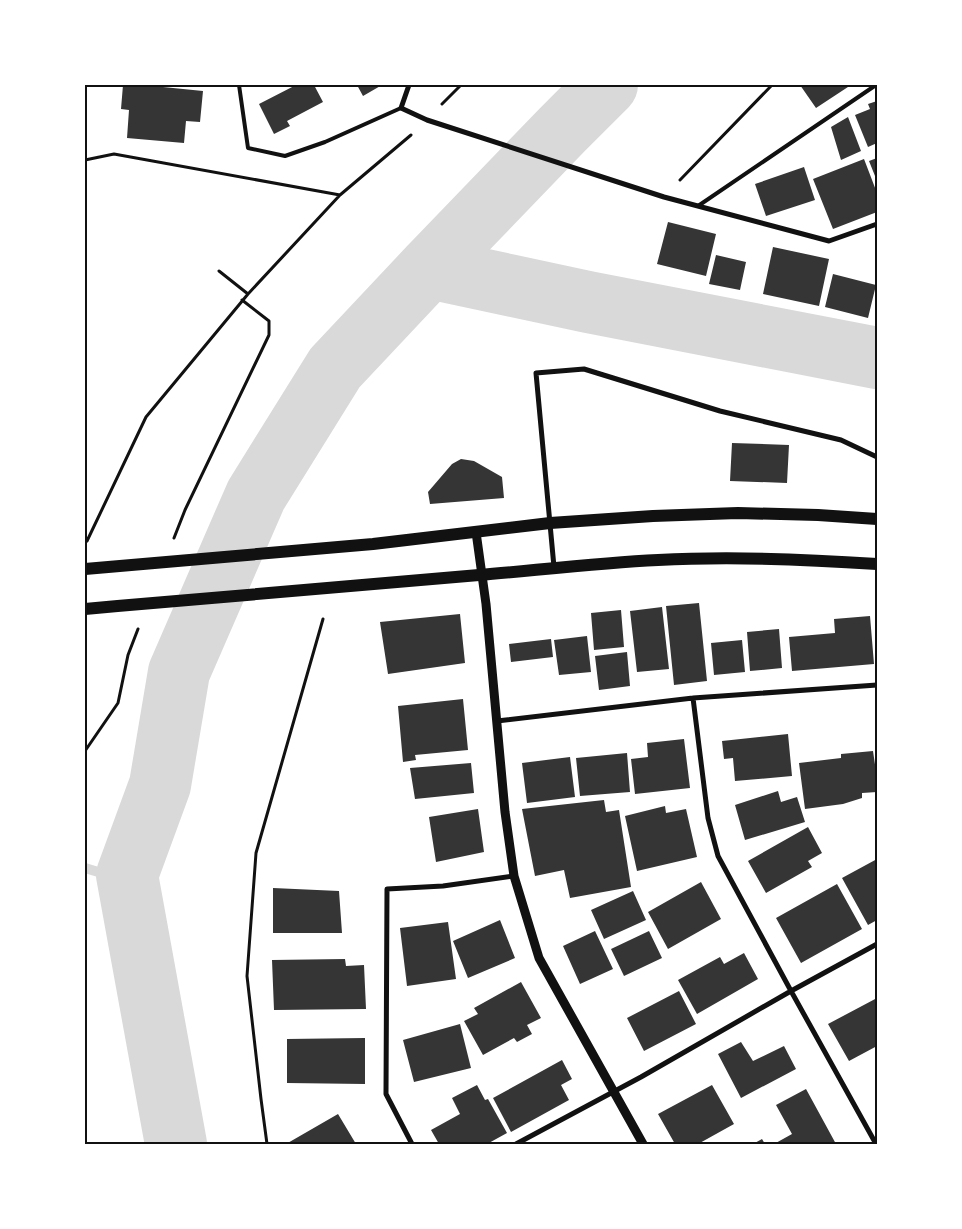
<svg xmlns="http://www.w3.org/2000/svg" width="962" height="1229" font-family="Arial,sans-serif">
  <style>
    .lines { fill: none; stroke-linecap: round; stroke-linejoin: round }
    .stream { stroke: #d9d9d9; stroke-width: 10 }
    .river { stroke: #d9d9d9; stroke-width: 62 }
    .building { fill: #353535 }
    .path { stroke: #111; stroke-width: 3 }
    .service { stroke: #111; stroke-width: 4 }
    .minor { stroke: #111; stroke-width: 5 }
    .tertiary { stroke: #111; stroke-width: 9 }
    .primary { stroke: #111; stroke-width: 12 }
    .neatline { fill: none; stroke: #111; stroke-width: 2 }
  </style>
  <rect width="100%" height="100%" fill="#fff"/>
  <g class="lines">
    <path class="stream" d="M 85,868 L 128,881"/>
    <path class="river" d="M 429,268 L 588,302 L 877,358
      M 176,1144 L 127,875 L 160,785 L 179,672 L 256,495 L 335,368 L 429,268 L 562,130 L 607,85"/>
  </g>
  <path class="building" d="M 123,85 L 143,85 L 203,91 L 200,122 L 186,121 L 184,143 L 127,138 L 129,110 L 121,109 Z
    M 296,85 L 314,85 L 323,102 L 287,121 L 290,126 L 274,134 L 259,104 Z
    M 357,85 L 382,85 L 363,96 Z
    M 800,85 L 851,85 L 816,108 Z
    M 877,101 L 877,143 L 868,147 L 855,115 L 870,109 L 868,104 Z
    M 848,117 L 861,151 L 841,160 L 831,127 Z
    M 877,158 L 877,181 L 869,161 Z
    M 864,159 L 877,193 L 877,212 L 833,229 L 813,179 Z
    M 804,167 L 815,200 L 766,216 L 755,184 Z
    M 668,222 L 716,234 L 706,276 L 657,264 Z
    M 773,247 L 829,259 L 819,306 L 763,294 Z
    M 716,255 L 746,262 L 740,290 L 709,284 Z
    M 833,274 L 876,285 L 868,318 L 825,307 Z
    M 732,443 L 789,445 L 787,483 L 730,481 Z
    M 461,459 L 474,461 L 502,477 L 504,498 L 430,504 L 428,492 L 452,464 Z
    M 699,603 L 707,681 L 674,685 L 666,606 Z
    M 662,607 L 669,669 L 637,672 L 630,611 Z
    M 621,610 L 624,647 L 594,650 L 591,613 Z
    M 460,614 L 465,663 L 388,674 L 380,622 Z
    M 870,616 L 874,664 L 792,671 L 789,637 L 835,633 L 834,619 Z
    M 779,629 L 782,668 L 750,671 L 747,632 Z
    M 587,636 L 591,672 L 559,675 L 554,640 Z
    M 551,639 L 553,657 L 511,662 L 509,644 Z
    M 742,640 L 745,672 L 714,675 L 711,643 Z
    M 627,652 L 630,686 L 599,690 L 595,656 Z
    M 463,699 L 468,750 L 415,755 L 416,760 L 403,762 L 398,706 Z
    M 788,734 L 792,776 L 735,781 L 733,758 L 724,759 L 722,741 Z
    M 684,739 L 690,788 L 635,794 L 631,759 L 648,757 L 647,743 Z
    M 873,751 L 877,778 L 877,792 L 862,793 L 862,798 L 843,804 L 805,809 L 799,763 L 841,758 L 841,754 Z
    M 627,753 L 630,792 L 580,796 L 576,758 Z
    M 570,757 L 575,797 L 527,803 L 522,763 Z
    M 471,763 L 474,793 L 415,799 L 410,768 Z
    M 778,791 L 781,802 L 797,797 L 805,822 L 745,840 L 735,805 Z
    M 604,800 L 606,812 L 619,810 L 631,887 L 570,898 L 564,870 L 535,876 L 522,809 Z
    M 665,806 L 666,813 L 686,809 L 697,857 L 637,871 L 625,816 Z
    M 478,809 L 484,852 L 436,862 L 429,817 Z
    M 808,827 L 822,853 L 808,861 L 812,867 L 766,893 L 748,861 Z
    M 877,859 L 877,920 L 868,925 L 842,878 Z
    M 701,882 L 721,919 L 668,949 L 648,912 Z
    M 837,884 L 862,929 L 801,963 L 776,918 Z
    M 273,888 L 339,891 L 342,933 L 273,933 Z
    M 633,891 L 646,920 L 604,939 L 591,910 Z
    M 500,920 L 515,958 L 468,978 L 453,941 Z
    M 448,922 L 456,979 L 407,986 L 400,928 Z
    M 595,931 L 613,969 L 580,984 L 563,946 Z
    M 649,931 L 662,958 L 624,976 L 611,949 Z
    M 744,953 L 758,979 L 697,1014 L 678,980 L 720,957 L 724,964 Z
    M 345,959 L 346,966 L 364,965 L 366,1009 L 274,1010 L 272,960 Z
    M 521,982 L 541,1018 L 527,1025 L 532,1034 L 517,1042 L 514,1038 L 483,1055 L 464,1021 L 478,1014 L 474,1008 Z
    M 679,991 L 696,1024 L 644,1051 L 627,1018 Z
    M 877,998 L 877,1046 L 849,1061 L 828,1024 Z
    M 460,1024 L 471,1068 L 414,1082 L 403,1040 Z
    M 365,1038 L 365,1084 L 287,1083 L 287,1039 Z
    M 741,1042 L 753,1061 L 784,1046 L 796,1069 L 741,1098 L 718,1054 Z
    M 562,1060 L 572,1079 L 561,1085 L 569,1100 L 511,1132 L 493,1098 Z
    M 477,1085 L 485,1100 L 488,1099 L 507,1133 L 487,1144 L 439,1144 L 431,1130 L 460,1114 L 452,1098 Z
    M 712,1085 L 734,1124 L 698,1144 L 675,1144 L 658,1114 Z
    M 806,1089 L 836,1144 L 774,1144 L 792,1134 L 776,1105 Z
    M 338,1114 L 356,1144 L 286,1144 Z
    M 762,1139 L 765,1144 L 753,1144 Z"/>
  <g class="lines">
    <path class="path" d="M 442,104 L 461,85
      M 85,160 L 114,154 L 340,195
      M 680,180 L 772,85
      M 219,271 L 248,294
      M 174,538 L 185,510 L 269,335 L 269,321 L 242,300
      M 87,541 L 146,417 L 248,294 L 340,195 L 411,135
      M 85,751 L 118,703 L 128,655 L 138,629
      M 267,1144 L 261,1099 L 247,976 L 256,853 L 323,619"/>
    <path class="service" d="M 239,85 L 248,148 L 285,156 L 325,142 L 401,108
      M 698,206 L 876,85"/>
    <path class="minor" d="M 409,85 L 401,108 L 427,120 L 664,197 L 829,241 L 877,224
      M 554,567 L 536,373 L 584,369 L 720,411 L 841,440 L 877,457
      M 693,698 L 708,818 L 718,856 L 791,991 L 876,1144
      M 497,721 L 693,698 L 877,685
      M 412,1144 L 386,1094 L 387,889 L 443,886 L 514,876
      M 516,1144 L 641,1077 L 791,991 L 877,944"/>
    <path class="tertiary" d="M 476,532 L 486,604 L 505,812 L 514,876 L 539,958 L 643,1144"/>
    <path class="primary" d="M 85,569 L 373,544 L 550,523 L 653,516 L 738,513 L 818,515 L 877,519
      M 85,609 C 216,597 347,586 479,575 C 538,570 598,563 658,560 C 731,556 804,559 877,564"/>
  </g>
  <rect width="962" height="1229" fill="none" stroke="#ffffff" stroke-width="172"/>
  <rect x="86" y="86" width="790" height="1057" class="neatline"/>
</svg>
